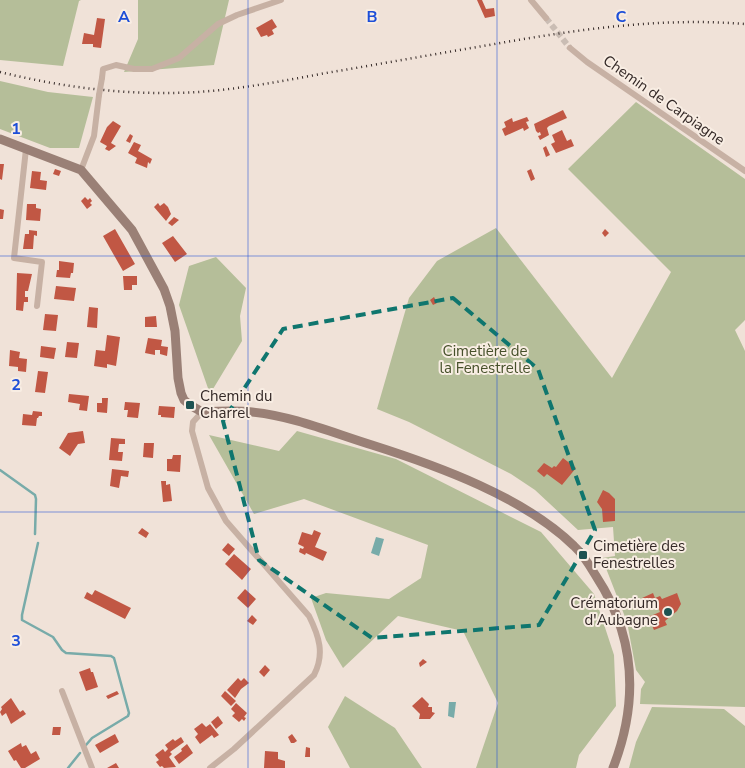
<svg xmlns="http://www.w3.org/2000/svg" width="745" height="768" font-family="'Nunito Sans',sans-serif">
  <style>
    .green { fill: #b5be99 }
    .water { fill: #78aba9 }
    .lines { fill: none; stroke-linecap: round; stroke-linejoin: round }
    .stream { stroke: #78aba9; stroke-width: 2.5 }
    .building { fill: #c15744 }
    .street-tunnel { stroke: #cabdb4; stroke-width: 6; stroke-dasharray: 6 3; stroke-linecap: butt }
    .street { stroke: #c7b1a4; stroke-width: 6 }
    .secondary { stroke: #9a8076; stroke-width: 9 }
    .rail { stroke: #332826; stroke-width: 2.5; stroke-dasharray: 1 4; stroke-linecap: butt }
    .street-bridge { stroke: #c7b1a4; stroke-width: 6 }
    .marked { fill: none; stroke: #0f766e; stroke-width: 4; stroke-dasharray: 10 6; stroke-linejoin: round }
    .grid { fill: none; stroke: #1d4ed8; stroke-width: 1; stroke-opacity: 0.55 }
    .poi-dot { fill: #1d5251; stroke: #f8ede3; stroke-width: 2 }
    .labels { text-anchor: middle; stroke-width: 4; stroke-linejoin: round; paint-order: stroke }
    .street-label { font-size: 15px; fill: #332826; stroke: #f8ede3 }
    .park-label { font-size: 15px; fill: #46502a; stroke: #f8ede3 }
    .poi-label { font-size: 15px; fill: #332826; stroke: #f8ede3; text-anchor: start }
    .grid-label { font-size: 16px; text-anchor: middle; font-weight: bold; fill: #1d4ed8; stroke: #f8ede3; stroke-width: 4; stroke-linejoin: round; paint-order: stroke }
  </style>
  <rect width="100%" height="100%" fill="#f0e2d8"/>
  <path class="green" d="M 0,0 L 81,0 L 79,1 L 63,66 L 0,60 Z
    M 138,0 L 229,0 L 214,65 L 124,72 L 138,39 Z
    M 0,81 L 48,92 L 93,97 L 79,148 L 50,148 L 0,129 Z
    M 636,102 L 745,179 L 745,320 L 735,330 L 745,351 L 745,707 L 640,704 L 641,689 L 645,682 L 636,670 L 627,622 L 602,558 L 615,556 L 613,527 L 578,530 L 535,490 L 511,474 L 409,422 L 377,409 L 409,298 L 437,261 L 496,228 L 612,378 L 671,272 L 568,169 Z
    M 216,257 L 246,288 L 240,316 L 242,341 L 210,394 L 179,305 L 189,266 Z
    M 297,431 L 396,459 L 541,532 L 594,594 L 614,655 L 616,706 L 579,755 L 576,768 L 476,768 L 498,703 L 463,631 L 398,616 L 343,668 L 326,640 L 311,598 L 326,593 L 389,599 L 421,578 L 428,545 L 304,499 L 254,514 L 209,435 L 279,451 Z
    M 345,696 L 395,728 L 422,768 L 350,768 L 328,727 Z
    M 652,707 L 724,709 L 745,726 L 745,768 L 629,768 L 636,742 Z"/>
  <path class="water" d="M 376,537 L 384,539 L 379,556 L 371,553 Z
    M 449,702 L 456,702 L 454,718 L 448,716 Z"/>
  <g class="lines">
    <path class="stream" d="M 0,470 L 35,495 L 36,499 L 35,534
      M 38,543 L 22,615 L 22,620 L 53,637 L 62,650 L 66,653 L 111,656 L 114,658 L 129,713 L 128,716 L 92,738 L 86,745
      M 68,768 L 80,753"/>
  </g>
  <path class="building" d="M 477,0 L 482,0 L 486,9 L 494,8 L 495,16 L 485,18 Z
    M 97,18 L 105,19 L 101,48 L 93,47 L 93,44 L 82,44 L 84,33 L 94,35 Z
    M 272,19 L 277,27 L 272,30 L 274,34 L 268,37 L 267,35 L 261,37 L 256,28 Z
    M 563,110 L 567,118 L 549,126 L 547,128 L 549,135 L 540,140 L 538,136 L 541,135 L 540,132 L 538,133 L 536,131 L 534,124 Z
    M 527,117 L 529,121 L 526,122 L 529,128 L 524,131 L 523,128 L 505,136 L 502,129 L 506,127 L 504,122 L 512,118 L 513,122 Z
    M 113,121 L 121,126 L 111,143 L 116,146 L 109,151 L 105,149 L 107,146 L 100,142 L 107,127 Z
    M 562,130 L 567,141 L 571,139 L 574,146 L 556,153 L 551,144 L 555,142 L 552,135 Z
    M 130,134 L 133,136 L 130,143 L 126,141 Z
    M 134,142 L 141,145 L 138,151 L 152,159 L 150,164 L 148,162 L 147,168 L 135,163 L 137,158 L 128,153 Z
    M 546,146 L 550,155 L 546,157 L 543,148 Z
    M 0,164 L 4,164 L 2,180 L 0,179 Z
    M 55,169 L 61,171 L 59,176 L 53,174 Z
    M 531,169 L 535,179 L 531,181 L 527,171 Z
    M 32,171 L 41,172 L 40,180 L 47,181 L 46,190 L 30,188 Z
    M 85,197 L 88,200 L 90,198 L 92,201 L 90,203 L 92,205 L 87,209 L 81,201 Z
    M 158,203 L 160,206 L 164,203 L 168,207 L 171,214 L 166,221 L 154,207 Z
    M 27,204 L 36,204 L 36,208 L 41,209 L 40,221 L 26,220 Z
    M 0,209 L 4,210 L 3,219 L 0,219 Z
    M 174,217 L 179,220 L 172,226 L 168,223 Z
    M 115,229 L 135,264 L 123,271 L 103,236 Z
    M 605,229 L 609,233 L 605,237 L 602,233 Z
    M 29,230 L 37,231 L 37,236 L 34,235 L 33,249 L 23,249 L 25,234 L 29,234 Z
    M 173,236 L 187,254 L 175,262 L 162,243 Z
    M 59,261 L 74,263 L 73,273 L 71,273 L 70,278 L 56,277 L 57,270 L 59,270 Z
    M 17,273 L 32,274 L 28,291 L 25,291 L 25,297 L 28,297 L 28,302 L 24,302 L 23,311 L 16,310 Z
    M 123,276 L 137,276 L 137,285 L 132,285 L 132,290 L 124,290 Z
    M 56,286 L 76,288 L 74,301 L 54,299 Z
    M 434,297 L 437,303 L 433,305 L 430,300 Z
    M 89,307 L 98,308 L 97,328 L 87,327 Z
    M 45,314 L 58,315 L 56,331 L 43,330 Z
    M 156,316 L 157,327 L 145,327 L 145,317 Z
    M 107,335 L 120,337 L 116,366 L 107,364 L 107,368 L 94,366 L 96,350 L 105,351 Z
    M 148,338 L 162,340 L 161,346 L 168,347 L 167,356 L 160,354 L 160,350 L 155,350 L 155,355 L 145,353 Z
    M 67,342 L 79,343 L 77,358 L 65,357 Z
    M 41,346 L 56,348 L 54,359 L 40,357 Z
    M 10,350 L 20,352 L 19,358 L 27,359 L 26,372 L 18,371 L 18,367 L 9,366 Z
    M 38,371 L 48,372 L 45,393 L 35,392 Z
    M 69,394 L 89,396 L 87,411 L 79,410 L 80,404 L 68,402 Z
    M 102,398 L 108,398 L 107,413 L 97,412 L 97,403 L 102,403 Z
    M 125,402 L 140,403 L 138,418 L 127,417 L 128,410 L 124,410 Z
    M 159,406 L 175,407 L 174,418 L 161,417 L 161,415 L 158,415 Z
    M 33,411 L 42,412 L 42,416 L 39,416 L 38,418 L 37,418 L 36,426 L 22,425 L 23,414 L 32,415 Z
    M 83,431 L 85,443 L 78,444 L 70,456 L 59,448 L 68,433 Z
    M 111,438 L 125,439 L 125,444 L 119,444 L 118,452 L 123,452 L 122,461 L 109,460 Z
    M 144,443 L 154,443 L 153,458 L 143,457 Z
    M 173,455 L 181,455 L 180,472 L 167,471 L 167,459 L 172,459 Z
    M 563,458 L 576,468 L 562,485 L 547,474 L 544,477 L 537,471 L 544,463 L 552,468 L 554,466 L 556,467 Z
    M 112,469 L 129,471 L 128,477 L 121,476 L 119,488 L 110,486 Z
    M 161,481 L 166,481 L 166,485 L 170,484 L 172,501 L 163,502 Z
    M 603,490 L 609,493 L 615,499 L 615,521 L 603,522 L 602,509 L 597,502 Z
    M 142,528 L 149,533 L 146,538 L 138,533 Z
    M 314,530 L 321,533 L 315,547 L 327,552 L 323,561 L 306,553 L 305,555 L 299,552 L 300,548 L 303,549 L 304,547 L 298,544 L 302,532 L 312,535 Z
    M 228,543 L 235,549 L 229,556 L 222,550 Z
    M 234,554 L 251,569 L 242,580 L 225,564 Z
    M 245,589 L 256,599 L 248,608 L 237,598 Z
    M 95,590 L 131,608 L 125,619 L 84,598 L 87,592 L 92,595 Z
    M 653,593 L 655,598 L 660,596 L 662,599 L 677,593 L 681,604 L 677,611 L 665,621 L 667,625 L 654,630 L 648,617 L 660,612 L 657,604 L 647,609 L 642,598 Z
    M 252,615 L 257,620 L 253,625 L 247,621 Z
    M 423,659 L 427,662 L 420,667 L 419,663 Z
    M 265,665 L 270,670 L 264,677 L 259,672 Z
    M 90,668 L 91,672 L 93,672 L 98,687 L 86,691 L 79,672 Z
    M 238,678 L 241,681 L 244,678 L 249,683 L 241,689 L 235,698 L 227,690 Z
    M 117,691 L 119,694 L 108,699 L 106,696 Z
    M 225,691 L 236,701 L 231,706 L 221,696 Z
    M 422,697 L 429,704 L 428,707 L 432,707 L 432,712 L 435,713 L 430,719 L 419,719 L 420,714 L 412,706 Z
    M 11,698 L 20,712 L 23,710 L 26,714 L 11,724 L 6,713 L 2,716 L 0,712 L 2,709 L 1,707 Z
    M 236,703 L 247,713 L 244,717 L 246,718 L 244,721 L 242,719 L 239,722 L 232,716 L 235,713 L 231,709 Z
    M 218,716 L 223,723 L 216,729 L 211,722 Z
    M 202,723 L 206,727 L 210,724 L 219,735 L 214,738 L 212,735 L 200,744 L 195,737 L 198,734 L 194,729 Z
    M 53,727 L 61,727 L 60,735 L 52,735 Z
    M 115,734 L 119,742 L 100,753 L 95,745 Z
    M 292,734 L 297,741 L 294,743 L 291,743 L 288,737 Z
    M 181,737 L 184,742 L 170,752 L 172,754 L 169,757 L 176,767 L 164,768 L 162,766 L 160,767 L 156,762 L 159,760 L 155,755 L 163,749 L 165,752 L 168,749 L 165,745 L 173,739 L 175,741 Z
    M 21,743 L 22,747 L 26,745 L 31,754 L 36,751 L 40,759 L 25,768 L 21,768 L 16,760 L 14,761 L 8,751 Z
    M 187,744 L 193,753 L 179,764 L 174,757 L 182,751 L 181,749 Z
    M 306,747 L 310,748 L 310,757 L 305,757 Z
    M 265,751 L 278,752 L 278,759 L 285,761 L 285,768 L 264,768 Z
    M 116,763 L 119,768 L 107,768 Z"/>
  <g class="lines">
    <path class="street-tunnel" d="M 546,18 L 570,48"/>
    <path class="street" d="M 531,0 L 546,18
      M 570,48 L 587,62 L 745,171
      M 102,78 L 103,69 L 116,65 L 134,69 L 152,69 L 179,58 L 218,24 L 237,15 L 281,0
      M 26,149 L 14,258 L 42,262 L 37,306
      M 81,170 L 94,136 L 99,95
      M 202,412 L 193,422 L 192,431 L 208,488 L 226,521 L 309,616 C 319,636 325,654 314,675 L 234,749 L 210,768
      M 62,691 L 92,768"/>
    <path class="secondary" d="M 0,139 L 81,170 L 132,230 L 164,289 L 170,306 L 175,331 L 178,378 L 181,393 L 184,400 L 190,405 L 202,412 C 219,411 235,410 252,412 C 293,416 333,433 372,445 C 438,466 524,497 574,546 C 583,554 590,566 596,576 C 636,637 639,701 613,768"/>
    <path class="rail" d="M 0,72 C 65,88 131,96 198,92 C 241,89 283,81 326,73 C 380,64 435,54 489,45 C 574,30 659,17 745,24"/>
    <path class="street-bridge" d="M 99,95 L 102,78"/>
  </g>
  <path class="marked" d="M 453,298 L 538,369 L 595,530 L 539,625 L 372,638 L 259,560 L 223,421 L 283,329 Z"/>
  <path class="grid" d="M 248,0 L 248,768M 497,0 L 497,768M 0,256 L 745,256M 0,512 L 745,512"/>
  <g class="poi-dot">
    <rect x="185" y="400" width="10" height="10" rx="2.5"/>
    <rect x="578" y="550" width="10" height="10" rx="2.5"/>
    <circle cx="668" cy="612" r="5"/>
  </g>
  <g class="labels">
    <g class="street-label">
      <text transform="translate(664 100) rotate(35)" y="5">Chemin de Carpiagne</text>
    </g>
    <g class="park-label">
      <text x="485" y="356">Cimetière de<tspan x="485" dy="17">la Fenestrelle</tspan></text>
    </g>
    <g class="poi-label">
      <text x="200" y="401">Chemin du<tspan x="200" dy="17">Charrel</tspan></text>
      <text x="593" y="551">Cimetière des<tspan x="593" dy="17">Fenestrelles</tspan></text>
      <text x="658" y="608" text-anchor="end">Crématorium<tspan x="658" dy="17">d'Aubagne</tspan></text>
    </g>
  </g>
  <g class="grid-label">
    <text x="124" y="22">A</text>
    <text x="372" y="22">B</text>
    <text x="621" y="22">C</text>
    <text x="16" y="134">1</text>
    <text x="16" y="390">2</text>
    <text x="16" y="646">3</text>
  </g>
</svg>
